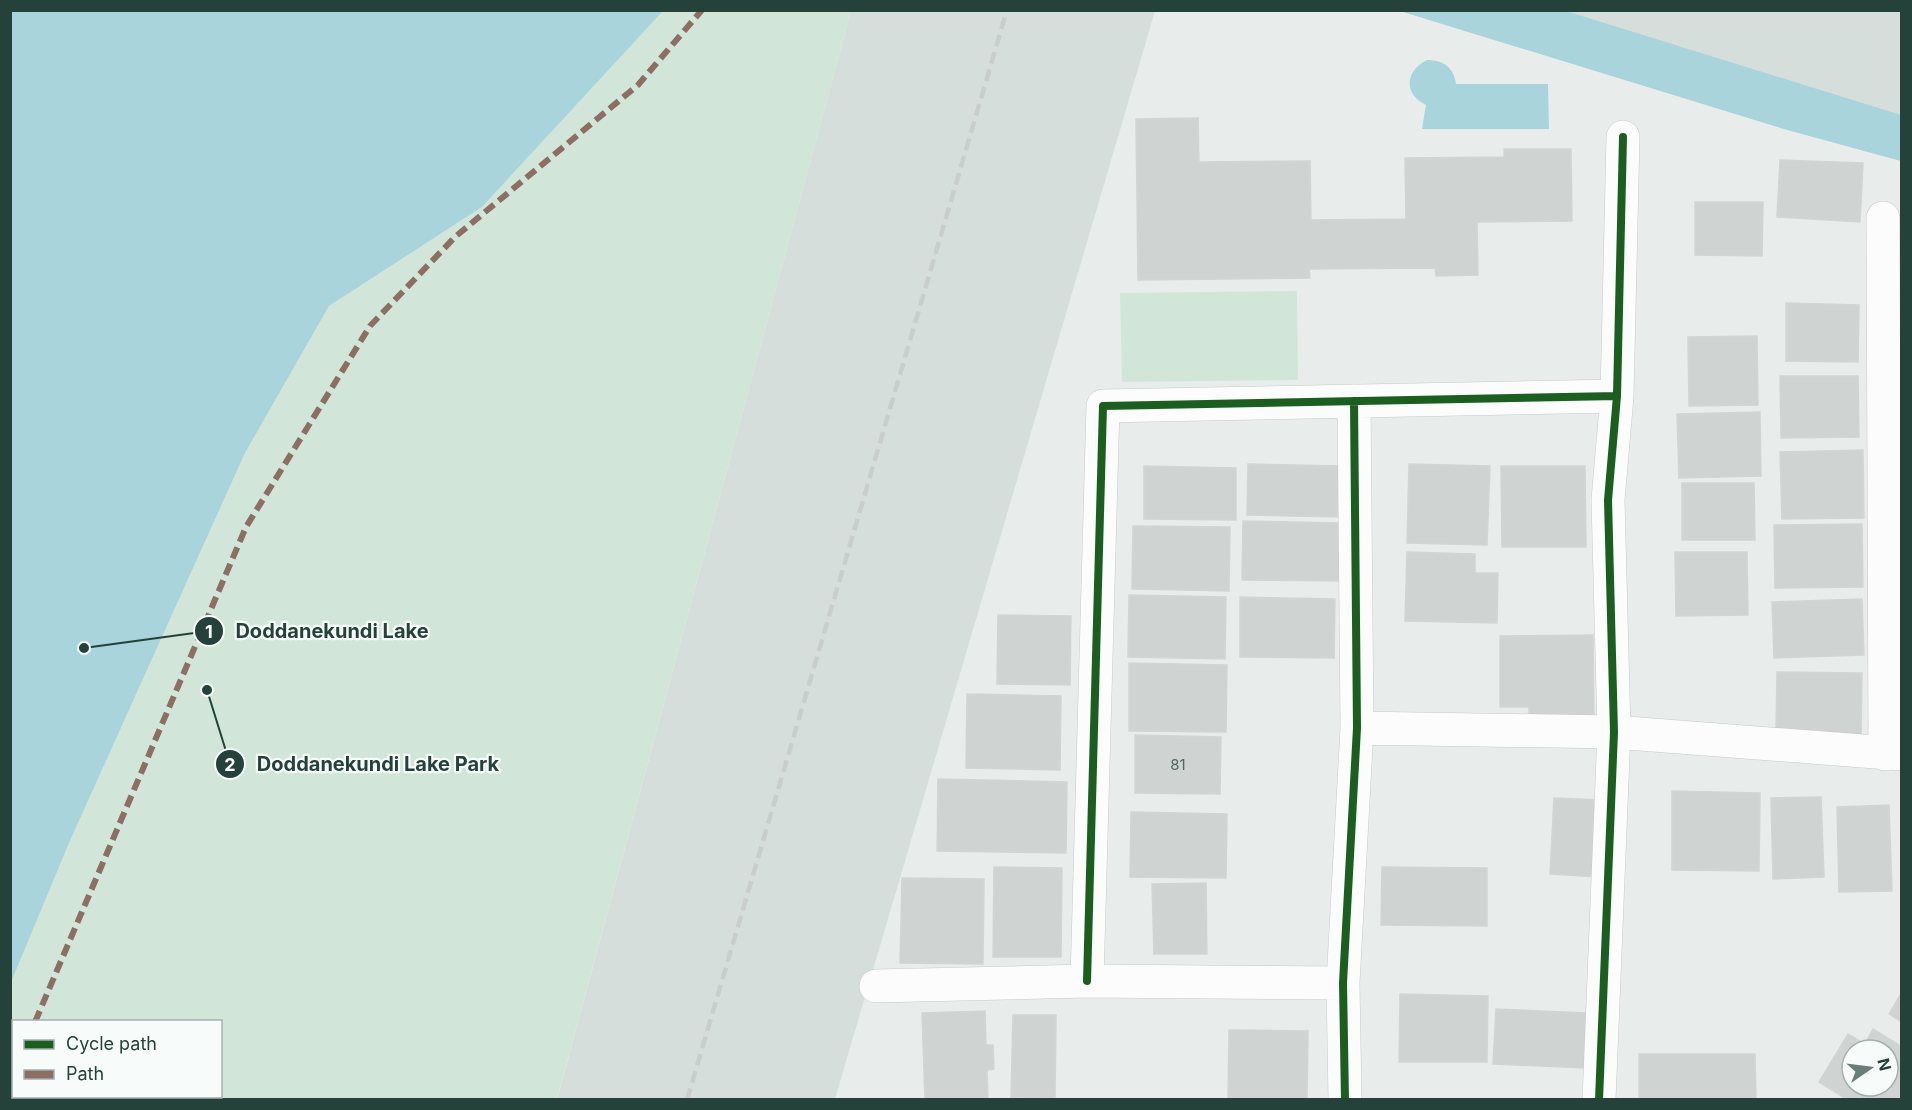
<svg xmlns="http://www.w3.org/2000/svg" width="1912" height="1110" font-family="Inter,sans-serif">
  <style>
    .built { fill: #d6dedb }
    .green { fill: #d1e6d8; fill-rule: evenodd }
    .water { fill: #a9d4db }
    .building { fill: #cfd4d2; stroke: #d1d6d4; stroke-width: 1.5; fill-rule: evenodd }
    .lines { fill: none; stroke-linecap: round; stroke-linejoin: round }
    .minor-casing { stroke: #c5cac8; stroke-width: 34 }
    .minor { stroke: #fcfcfc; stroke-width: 33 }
    .rail { stroke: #c9cdcc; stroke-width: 4.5; stroke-dasharray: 12 6; stroke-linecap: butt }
    .quiet { stroke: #8d6e63; stroke-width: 6; stroke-dasharray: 12 6; stroke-linecap: butt }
    .cycleway-casing { stroke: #f7fbf9; stroke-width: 11 }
    .cycleway { stroke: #1b5e20; stroke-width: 8 }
    .labels { text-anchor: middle; stroke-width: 4.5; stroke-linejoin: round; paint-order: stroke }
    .number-label { font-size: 15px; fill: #506761 }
    .leader { fill: none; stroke: #24423a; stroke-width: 2 }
    .callout-dot { fill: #24423a; stroke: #f7fbf9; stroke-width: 2 }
    .mark-label { font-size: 18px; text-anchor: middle; font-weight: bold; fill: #fff }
    .callout-label { font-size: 20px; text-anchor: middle; font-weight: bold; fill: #24423a; stroke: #f7fbf9; stroke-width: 4.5; stroke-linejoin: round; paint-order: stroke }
  </style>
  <rect width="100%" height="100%" fill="#e8edeb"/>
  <path class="built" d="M 851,11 L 1155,11 L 835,1099 L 557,1100 Z
    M 1400,11 L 1901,11 L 1901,161 L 1784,129 Z"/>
  <path class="green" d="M 663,11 L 851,11 L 557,1099 L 11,1099 L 10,982 L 69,843 L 245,453 L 329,306 L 482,207 ZM 14,1022 L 220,1022 L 220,1096 L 14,1096 Z
    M 1297,291 L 1298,380 L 1122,382 L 1120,293 Z"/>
  <path class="water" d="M 11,10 L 663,11 L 482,207 L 329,306 L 245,453 L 69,843 L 11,982 Z
    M 1400,11 L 1566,11 L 1901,115 L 1901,161 L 1784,129 Z
    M 1427,60 C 1444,60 1454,68 1456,84 L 1548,84 L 1549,129 L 1422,129 L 1426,105 C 1403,94 1405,71 1427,60 Z"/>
  <path class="building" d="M 1198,118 L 1199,162 L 1310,161 L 1311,220 L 1406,219 L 1405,158 L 1504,157 L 1504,149 L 1571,149 L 1572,221 L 1477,222 L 1478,275 L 1436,276 L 1435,268 L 1309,269 L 1310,278 L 1138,280 L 1136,119 Z
    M 1780,160 L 1863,163 L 1860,222 L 1777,217 Z
    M 1695,202 L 1763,202 L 1762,256 L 1695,255 Z
    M 1786,303 L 1859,305 L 1858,362 L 1786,361 Z
    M 1757,336 L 1758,405 L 1689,406 L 1688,337 Z
    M 1780,376 L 1858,376 L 1859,437 L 1781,438 Z
    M 1760,412 L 1761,476 L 1679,478 L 1677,414 Z
    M 1863,450 L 1864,518 L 1782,519 L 1780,452 Z
    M 1248,464 L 1341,466 L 1340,517 L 1247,515 Z
    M 1409,464 L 1490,466 L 1487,545 L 1407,543 Z
    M 1144,466 L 1236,468 L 1236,520 L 1144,519 Z
    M 1501,466 L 1585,466 L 1586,547 L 1502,547 Z
    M 1682,483 L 1754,483 L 1755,540 L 1682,540 Z
    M 1243,521 L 1340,523 L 1339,581 L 1242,580 Z
    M 1862,524 L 1863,587 L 1775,588 L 1774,525 Z
    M 1133,526 L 1230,527 L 1229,591 L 1132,589 Z
    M 1407,552 L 1475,554 L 1475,573 L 1498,573 L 1497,623 L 1405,621 Z
    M 1675,552 L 1747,552 L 1748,615 L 1676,616 Z
    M 1129,595 L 1226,597 L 1225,659 L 1128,657 Z
    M 1240,597 L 1335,599 L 1334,658 L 1240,657 Z
    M 1862,599 L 1864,655 L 1774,658 L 1772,602 Z
    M 998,615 L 1071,616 L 1070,685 L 997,684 Z
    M 1593,635 L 1594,723 L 1529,723 L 1529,707 L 1500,707 L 1500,636 Z
    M 1129,663 L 1227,665 L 1226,732 L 1129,731 Z
    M 1777,672 L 1862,673 L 1861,734 L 1776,733 Z
    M 967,694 L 1061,696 L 1060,770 L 966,768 Z
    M 1135,735 L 1221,737 L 1220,794 L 1135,793 Z
    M 938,779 L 1067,782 L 1066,853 L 937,851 Z
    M 1672,791 L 1760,793 L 1759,871 L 1672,870 Z
    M 1821,797 L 1824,877 L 1773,879 L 1771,798 Z
    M 1554,798 L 1602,800 L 1599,877 L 1550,874 Z
    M 1889,805 L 1892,891 L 1839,892 L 1837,807 Z
    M 1131,812 L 1227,814 L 1226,878 L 1130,877 Z
    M 994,867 L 1062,868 L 1061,957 L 993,957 Z
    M 1382,867 L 1487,868 L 1487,926 L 1381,925 Z
    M 902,878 L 984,879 L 983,964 L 900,963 Z
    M 1206,883 L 1207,954 L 1154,954 L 1152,884 Z
    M 1902,992 L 1902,1022 L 1889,1014 Z
    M 1400,994 L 1488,996 L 1487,1062 L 1399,1062 Z
    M 1496,1009 L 1587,1013 L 1585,1068 L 1493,1064 Z
    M 985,1011 L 986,1045 L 993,1045 L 994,1069 L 987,1070 L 988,1099 L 925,1100 L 922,1013 Z
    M 1013,1015 L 1056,1015 L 1055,1098 L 1011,1097 Z
    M 1873,1029 L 1902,1047 L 1902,1100 L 1848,1100 L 1819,1082 L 1848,1034 L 1865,1044 ZM 1852,1050 L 1888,1050 L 1888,1086 L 1852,1086 Z
    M 1229,1030 L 1308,1031 L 1307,1100 L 1228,1100 Z
    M 1639,1054 L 1755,1054 L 1756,1100 L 1639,1100 Z"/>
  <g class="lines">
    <g class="minor-casing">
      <path id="minor" d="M 1883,218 L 1885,754
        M 1357,728 L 1614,732 L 1902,754
        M 1087,981 L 1103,406 L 1617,396
        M 876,986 L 1087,981 L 1343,983
        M 1345,1100 L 1343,983 L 1357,728 L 1354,401
        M 1599,1100 L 1614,732 L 1608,500 L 1617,396 L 1623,137"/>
    </g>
    <use href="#minor" class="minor"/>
    <path class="rail" d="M 687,1100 L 1007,10"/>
    <path class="quiet" d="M 35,1022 L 246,527 L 370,326 L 455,237 L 638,85 L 702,10
      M 10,1078 L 14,1071"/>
    <g class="cycleway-casing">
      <path id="cycleway" d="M 1087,981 L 1103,406 L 1617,396
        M 1345,1100 L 1343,983 L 1357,728 L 1354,401
        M 1599,1100 L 1614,732 L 1608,500 L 1617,396 L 1623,137"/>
    </g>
    <use href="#cycleway" class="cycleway"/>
  </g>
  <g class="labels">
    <g class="number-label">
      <text x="1178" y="770">81</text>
    </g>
  </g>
  <path class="leader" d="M84 648L209 631M207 690L230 764"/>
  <g class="callout-dot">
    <circle cx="84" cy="648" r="6"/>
    <circle cx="207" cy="690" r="6"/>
    <circle cx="209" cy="631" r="15"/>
    <circle cx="230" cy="764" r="15"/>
  </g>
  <g class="mark-label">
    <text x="209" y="638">1</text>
    <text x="230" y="771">2</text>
  </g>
  <g class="callout-label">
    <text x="332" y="638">Doddanekundi Lake</text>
    <text x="378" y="771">Doddanekundi Lake Park</text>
  </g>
  <rect width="1912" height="1110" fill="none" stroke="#24423a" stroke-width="24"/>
  <rect x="12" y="1020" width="210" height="78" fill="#f7fbf9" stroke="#a3b1ad" stroke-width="1.5"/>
  <rect x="24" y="1040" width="30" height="9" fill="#1b5e20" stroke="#a3b1ad" stroke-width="1.5"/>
  <text x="66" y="1050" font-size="18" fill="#24423a">Cycle path</text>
  <rect x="24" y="1070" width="30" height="9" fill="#8d6e63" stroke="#a3b1ad" stroke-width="1.5"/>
  <text x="66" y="1080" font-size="18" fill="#24423a">Path</text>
  <g transform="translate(1870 1068) rotate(76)"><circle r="28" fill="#f7fbf9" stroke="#a3b1ad" stroke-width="1.5"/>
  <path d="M0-4.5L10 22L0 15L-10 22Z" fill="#697e78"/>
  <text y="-9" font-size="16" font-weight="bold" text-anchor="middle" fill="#24423a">N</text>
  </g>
</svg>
